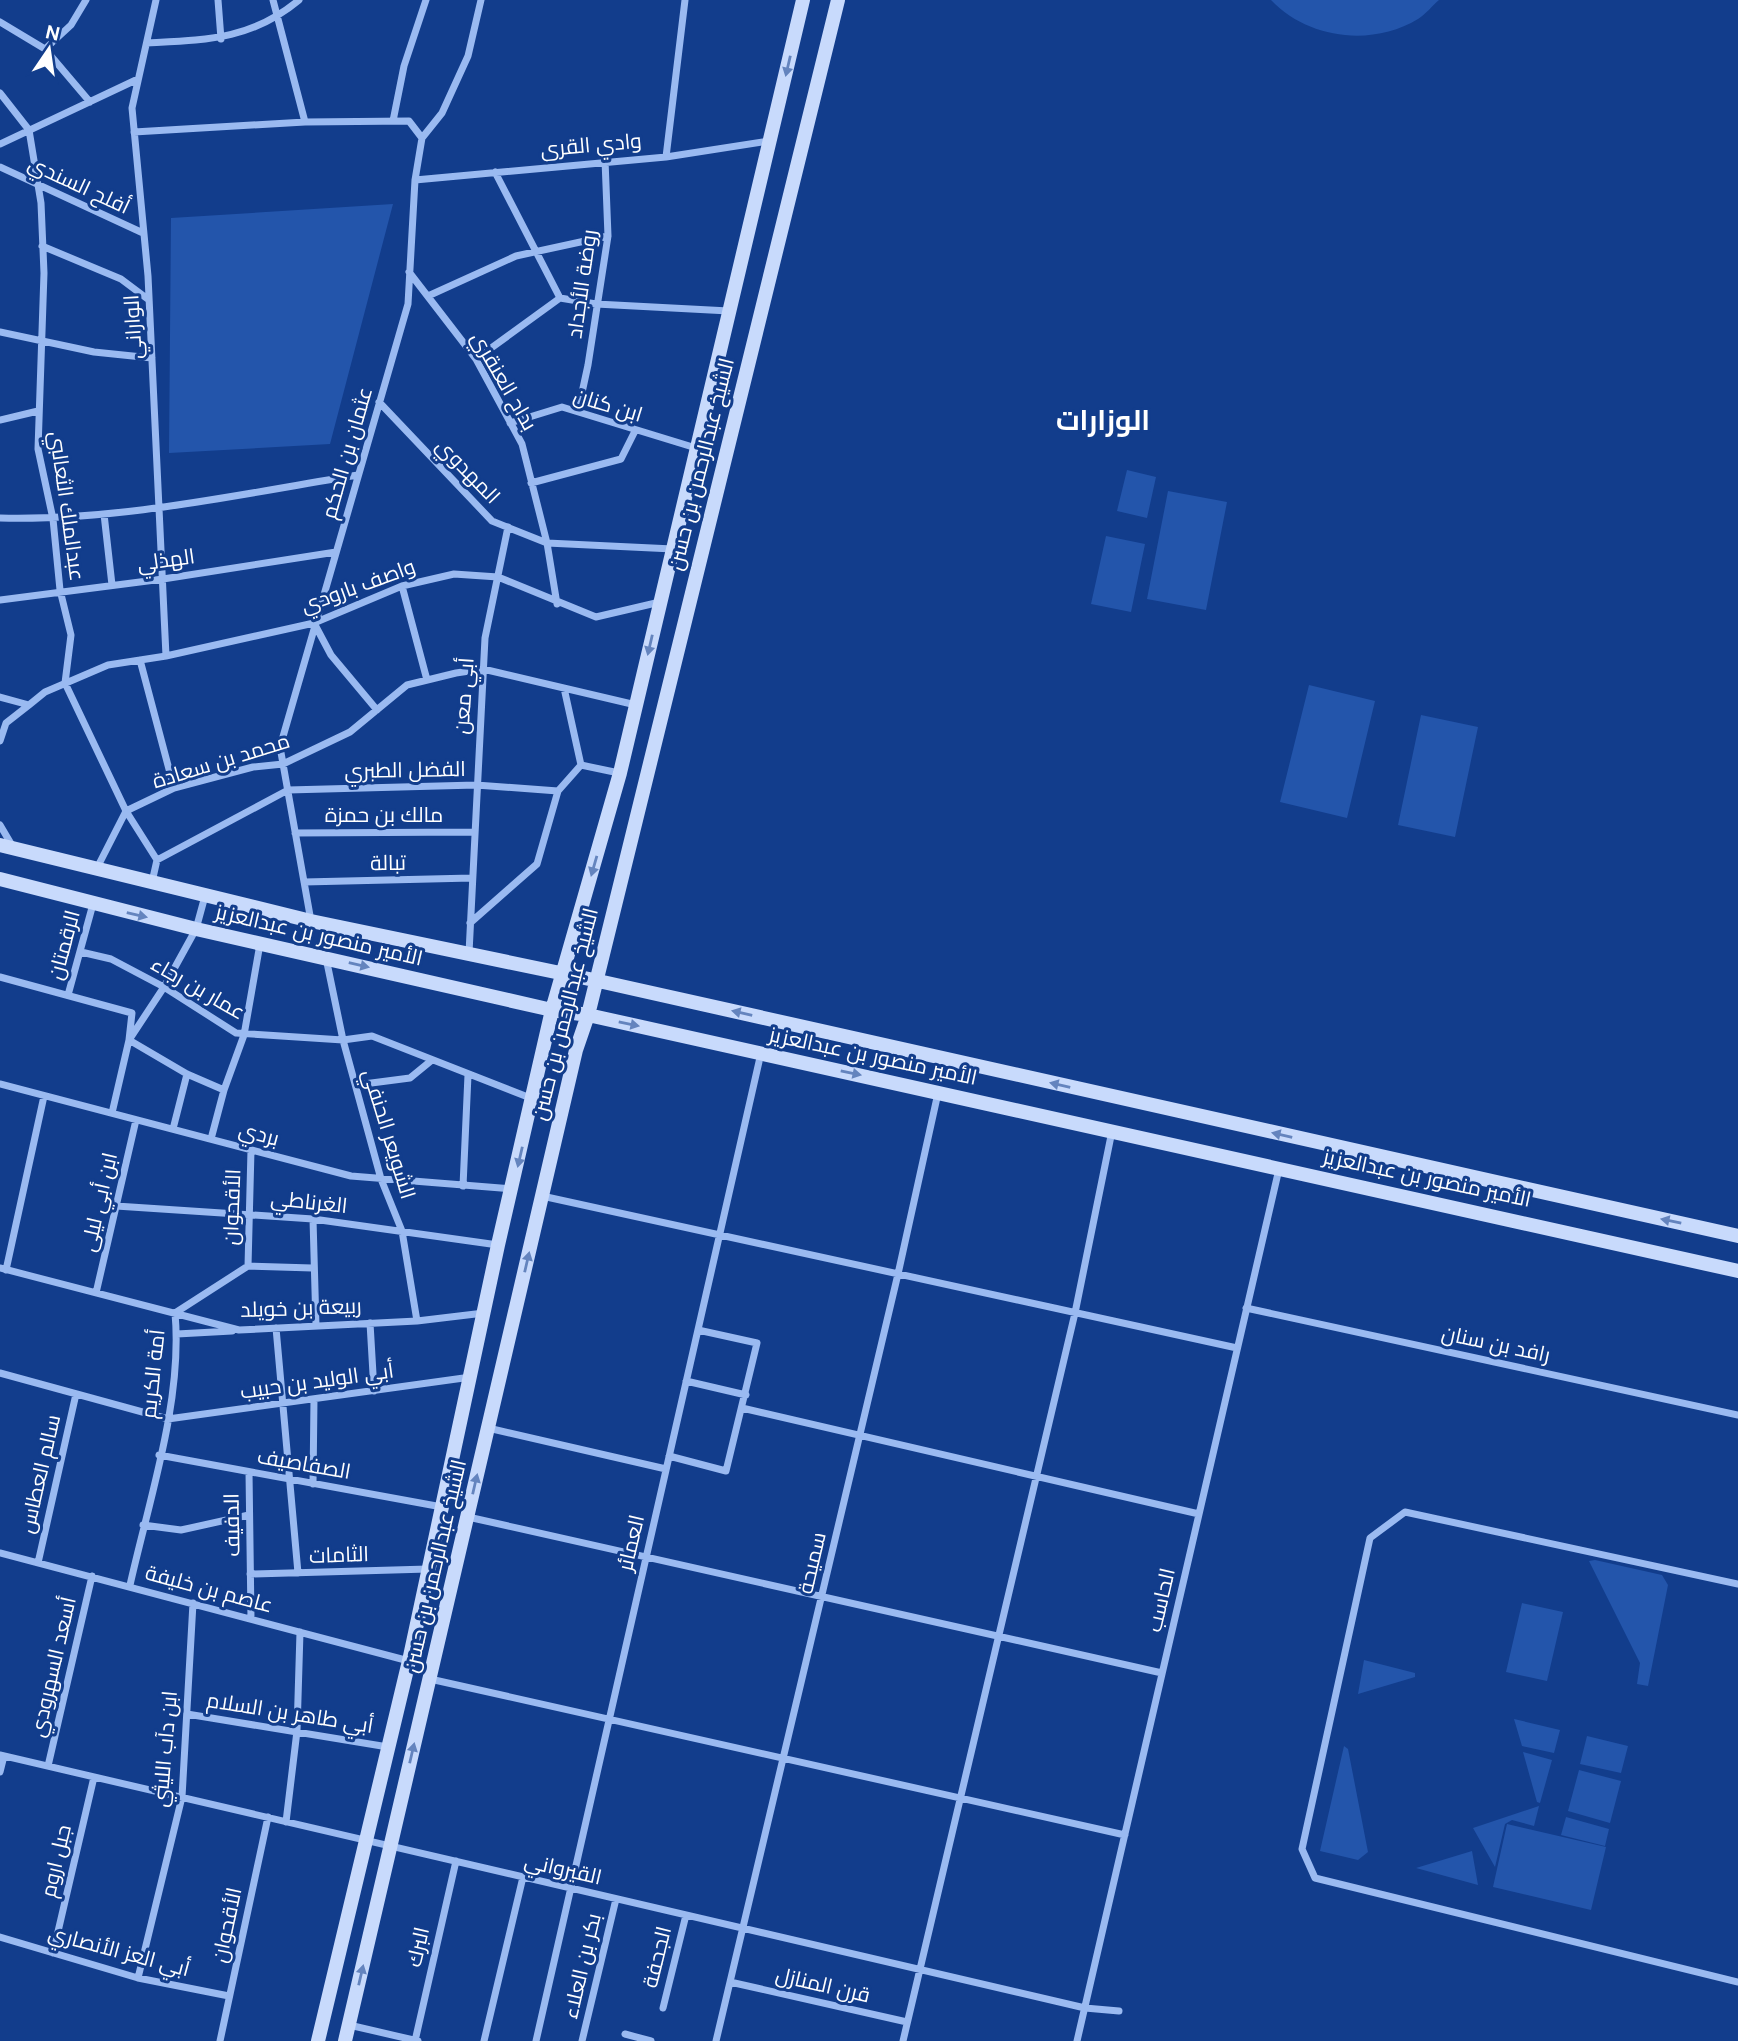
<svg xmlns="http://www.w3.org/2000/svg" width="1738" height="2041" font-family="'DM Sans',Cairo,sans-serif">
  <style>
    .green { fill: #2355ab }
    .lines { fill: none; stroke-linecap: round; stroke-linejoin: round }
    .street { stroke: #9abaf1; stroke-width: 7 }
    .secondary { stroke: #c8dafc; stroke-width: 14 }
    .oneway { fill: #6484be }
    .labels { text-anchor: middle; stroke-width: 6; stroke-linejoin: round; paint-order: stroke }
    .street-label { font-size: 21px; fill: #fff; stroke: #123d8c }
    .district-label { font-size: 28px; font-weight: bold; fill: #fff; stroke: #123d8c }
  </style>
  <rect width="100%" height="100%" fill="#123d8c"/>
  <path class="green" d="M 1271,0 L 1439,0 C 1432,6 1426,14 1418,19 C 1372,47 1308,39 1271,0 Z
    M 393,204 L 330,444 L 169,453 L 171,218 Z
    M 1127,470 L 1156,477 L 1147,518 L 1117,511 Z
    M 1168,491 L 1227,502 L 1206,610 L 1147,599 Z
    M 1106,536 L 1145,544 L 1131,612 L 1091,604 Z
    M 1309,685 L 1375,701 L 1347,818 L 1280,802 Z
    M 1421,715 L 1478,727 L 1455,837 L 1398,825 Z
    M 1595,1560 L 1662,1575 L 1668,1585 L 1648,1686 L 1637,1684 L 1640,1663 L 1589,1561 Z
    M 1522,1603 L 1563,1612 L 1547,1681 L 1506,1672 Z
    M 1364,1660 L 1415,1673 L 1415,1677 L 1358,1694 Z
    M 1514,1719 L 1560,1730 L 1554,1753 L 1522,1746 Z
    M 1587,1736 L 1628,1746 L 1621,1773 L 1580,1764 Z
    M 1344,1746 L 1348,1749 L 1368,1852 L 1358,1860 L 1320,1851 Z
    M 1523,1752 L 1552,1760 L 1540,1803 L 1537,1802 Z
    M 1579,1770 L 1621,1781 L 1610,1823 L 1568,1811 Z
    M 1539,1806 L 1534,1826 L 1512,1820 L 1505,1824 L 1495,1867 L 1473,1828 Z
    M 1566,1817 L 1609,1829 L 1605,1846 L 1561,1835 Z
    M 1507,1824 L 1606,1847 L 1591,1910 L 1493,1887 Z
    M 1472,1851 L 1478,1885 L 1416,1868 Z"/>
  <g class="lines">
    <path class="street" d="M 156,0 L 132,108 L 148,276 L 166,656
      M 218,0 L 221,39
      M 273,0 L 305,122
      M 0,22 L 45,49 L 90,102
      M 147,43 C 206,40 251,40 299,0
      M 45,49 L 71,25 L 86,0
      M 0,93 L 29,130 L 41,203 L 44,273 L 38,449 L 53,519 L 60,590 L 71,635 L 65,683 L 126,811 L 97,868
      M 393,121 L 404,66 L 426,0
      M 134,132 L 305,122 L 409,121 L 422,138
      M 0,144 L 138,79
      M 666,157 L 685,0
      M 0,167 L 143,233
      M 495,172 L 560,298
      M 415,180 L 666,157 L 769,141
      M 42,246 L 121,279 L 149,300
      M 409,272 L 476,359 L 522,444 L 547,543 L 557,604
      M 428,296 L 516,256 L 608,236
      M 0,332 L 94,352 L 152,358
      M 476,359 L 560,298 L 596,304 L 729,311
      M 379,402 L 492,521 L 547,543 L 673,549
      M 578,411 L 588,365 L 608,236 L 605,160
      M 0,420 L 38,411
      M 510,423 L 562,407 L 696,448
      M 531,483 L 621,459 L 635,431
      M 104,514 L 112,585
      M 0,518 C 120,521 240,494 358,475
      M 402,586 L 427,680
      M 0,600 L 163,579 L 336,552
      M 314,623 L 331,655 L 377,710
      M 140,660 L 174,788
      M 0,697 L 29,705 L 45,692 L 108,665 L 166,656 L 314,623 L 402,586 L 454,574 L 498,577 L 596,617 L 660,602
      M 0,741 L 6,723 L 29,705
      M 581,765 L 619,773
      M 0,825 L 13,847
      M 295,833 L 473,832
      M 157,860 L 288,790 L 476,785 L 558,791 L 581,765 L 564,688
      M 152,882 L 157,860 L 126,811 L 174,788 L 253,767 L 283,764 L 350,732 L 407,685 L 456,673 L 483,669 L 636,705
      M 304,882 L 472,878
      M 311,921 L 280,747 L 408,304 L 415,180 L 422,138 L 442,113 L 468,56 L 481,0
      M 470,923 L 537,864 L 558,791
      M 81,952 L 111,959 L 164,987 L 236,1033 L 343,1040 L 372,1036 L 533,1099
      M 469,953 L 485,638 L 508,527
      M 326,958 L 343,1040 L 381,1179 L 402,1231 L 417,1321
      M 0,977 L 132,1013 L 129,1040 L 187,1074 L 224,1090
      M 68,995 L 93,904
      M 0,1084 L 351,1176 L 512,1189
      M 356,1085 L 410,1078 L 432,1060
      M 112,1113 L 129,1040 L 164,987 L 196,929 L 205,896
      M 173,1129 L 187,1074
      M 211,1139 L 224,1090 L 244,1035 L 260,944
      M 463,1186 L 468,1075
      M 542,1196 L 1237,1348
      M 116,1206 L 313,1219 L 498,1245
      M 313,1219 L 316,1326
      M 248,1266 L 251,1150
      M 0,1268 L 239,1330 L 417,1321 L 484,1313
      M 6,1270 L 44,1096
      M 96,1293 L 136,1120
      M 1246,1308 L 1738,1415
      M 370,1323 L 374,1391
      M 276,1328 L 298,1573
      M 177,1334 L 232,1331
      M 0,1373 L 168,1419 L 471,1377
      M 686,1381 L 746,1395
      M 742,1408 L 1199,1514
      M 488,1428 L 666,1469
      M 159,1455 L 442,1507
      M 669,1456 L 726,1471 L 757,1343 L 698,1330
      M 249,1472 L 251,1618
      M 313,1484 L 314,1399
      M 468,1517 L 1162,1673
      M 143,1525 L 181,1530 L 249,1515
      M 0,1553 L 409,1661
      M 38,1563 L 76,1394
      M 250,1574 L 428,1569
      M 1738,1584 L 1405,1512 L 1370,1538 L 1302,1849 L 1315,1878 L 1738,1982
      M 130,1585 C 149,1500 183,1400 175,1313 L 248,1266 L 312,1268
      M 430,1679 L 1125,1835
      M 187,1714 L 388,1747
      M 0,1755 L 1085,2008 L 1119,2011
      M 48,1766 L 92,1576
      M 0,1772 L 4,1756
      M 286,1822 L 297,1731 L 300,1632
      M 0,1937 L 138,1978 L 229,1996
      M 53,1953 L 94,1777
      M 138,1978 L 182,1797 L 193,1603
      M 730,1982 L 907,2022
      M 663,2008 L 686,1915
      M 349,2025 L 418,2041
      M 625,2034 L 651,2041
      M 220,2041 L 268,1817
      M 415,2041 L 456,1861
      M 484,2041 L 523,1877
      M 536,2041 L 761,1053
      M 582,2041 L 616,1899
      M 716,2041 L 898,1274 L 938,1093
      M 903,2041 L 1075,1313 L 1112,1131
      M 1077,2041 L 1279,1169"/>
    <path class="secondary" d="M 0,845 L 311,921 L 594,980 L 1738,1236
      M 0,879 L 196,929 L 552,1010 L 588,1015 L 1738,1271
      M 318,2041 L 409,1661 L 498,1245 L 552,1010 L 620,773 L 803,0
      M 345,2041 L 576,1050 L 588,1015 L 838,0"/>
  </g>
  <defs><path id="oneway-solid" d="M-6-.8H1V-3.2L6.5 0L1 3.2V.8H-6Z" transform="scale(1.75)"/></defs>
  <g class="oneway">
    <use href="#oneway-solid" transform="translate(788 66) rotate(103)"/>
    <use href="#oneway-solid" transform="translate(650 645) rotate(103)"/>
    <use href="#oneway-solid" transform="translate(594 866) rotate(106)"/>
    <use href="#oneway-solid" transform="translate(137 915) rotate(13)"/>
    <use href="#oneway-solid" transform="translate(359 965) rotate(13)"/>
    <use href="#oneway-solid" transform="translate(742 1013) rotate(-167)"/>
    <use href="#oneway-solid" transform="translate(629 1024) rotate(12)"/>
    <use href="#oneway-solid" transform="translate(851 1073) rotate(12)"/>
    <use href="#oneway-solid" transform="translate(1060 1085) rotate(-167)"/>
    <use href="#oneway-solid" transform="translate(1282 1135) rotate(-167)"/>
    <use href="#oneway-solid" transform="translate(520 1157) rotate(103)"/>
    <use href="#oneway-solid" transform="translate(1671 1221) rotate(-168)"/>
    <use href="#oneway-solid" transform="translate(527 1262) rotate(-77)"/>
    <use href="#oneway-solid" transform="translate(475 1484) rotate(-77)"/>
    <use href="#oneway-solid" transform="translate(412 1753) rotate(-77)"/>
    <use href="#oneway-solid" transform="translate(361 1975) rotate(-77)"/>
  </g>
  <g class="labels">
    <g class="street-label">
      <text transform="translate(591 145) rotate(-5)" y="7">وادي القرى</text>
      <text transform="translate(79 185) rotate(25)" y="7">أفلح السندي</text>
      <text transform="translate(582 284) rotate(-82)" y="7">روضة الأجداد</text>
      <text transform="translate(133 327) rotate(-93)" y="7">الواراني</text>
      <text transform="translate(504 381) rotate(60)" y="7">بداح العنقري</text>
      <text transform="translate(608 405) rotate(17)" y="7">ابن كنان</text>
      <text transform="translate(347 453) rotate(-74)" y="7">عثمان بن الحكم</text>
      <text transform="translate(701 464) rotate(-76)" y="7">الشيخ عبدالرحمن بن حسن</text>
      <text transform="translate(468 471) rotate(46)" y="7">المهدوي</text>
      <text transform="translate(67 506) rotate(82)" y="7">عبدالملك الثعالبي</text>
      <text transform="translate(166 560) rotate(-8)" y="7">الهذلي</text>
      <text transform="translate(358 586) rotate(-20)" y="7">واصف بارودي</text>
      <text transform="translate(464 696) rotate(-86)" y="7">أبي معن</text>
      <text transform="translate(221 761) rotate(-17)" y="7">محمد بن سعادة</text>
      <text transform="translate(405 770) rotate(-1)" y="7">الفضل الطبري</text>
      <text x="384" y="822">مالك بن حمزة</text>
      <text transform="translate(388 863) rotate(-1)" y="7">تبالة</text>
      <text transform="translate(319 935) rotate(13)" y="7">الأمير منصور بن عبدالعزيز</text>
      <text transform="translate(64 945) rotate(-75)" y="7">الرقمتان</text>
      <text transform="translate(198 988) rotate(30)" y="7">عمار بن رجاء</text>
      <text transform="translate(565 1014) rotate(-76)" y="7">الشيخ عبدالرحمن بن حسن</text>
      <text transform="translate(873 1056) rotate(12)" y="7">الأمير منصور بن عبدالعزيز</text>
      <text transform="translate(259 1134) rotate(15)" y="7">بردي</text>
      <text transform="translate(389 1134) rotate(73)" y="7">الشويعر الحنفي</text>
      <text transform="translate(1427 1178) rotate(12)" y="7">الأمير منصور بن عبدالعزيز</text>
      <text transform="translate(99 1202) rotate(-77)" y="7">ابن أبي ليلى</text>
      <text transform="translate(309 1202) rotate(6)" y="7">الغرناطي</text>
      <text transform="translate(232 1207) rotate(-88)" y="7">الأقحوان</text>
      <text transform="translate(301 1308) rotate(-2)" y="7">ربيعة بن خويلد</text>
      <text transform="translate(1496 1344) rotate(12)" y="7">رافد بن سنان</text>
      <text transform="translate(153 1374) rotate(-84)" y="7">أمة الكريم</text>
      <text transform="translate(317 1381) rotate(-8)" y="7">أبي الوليد بن حبيب</text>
      <text transform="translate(304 1464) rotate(10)" y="7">الصفاصيف</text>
      <text transform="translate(40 1474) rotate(-77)" y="7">سالم العطاس</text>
      <text transform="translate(232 1525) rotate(-91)" y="7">الدفيف</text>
      <text transform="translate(631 1543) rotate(-77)" y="7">العمائر</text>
      <text transform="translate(339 1555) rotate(-2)" y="7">الثامات</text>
      <text transform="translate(812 1563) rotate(-77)" y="7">سميحة</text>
      <text transform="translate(435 1566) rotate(-77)" y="7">الشيخ عبدالرحمن بن حسن</text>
      <text transform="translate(209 1589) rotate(15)" y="7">عاصم بن خليفة</text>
      <text transform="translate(1161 1600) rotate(-77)" y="7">الحاسب</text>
      <text transform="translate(53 1667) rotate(-77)" y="7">أسعد السهرودي</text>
      <text transform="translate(290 1713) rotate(9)" y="7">أبي طاهر بن السلام</text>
      <text transform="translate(165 1749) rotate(-85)" y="7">ابن دآب الليثي</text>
      <text transform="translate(56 1861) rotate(-77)" y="7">جبل اروم</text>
      <text transform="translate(563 1869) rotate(13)" y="7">القيرواني</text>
      <text transform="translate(227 1925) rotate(-78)" y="7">الأقحوان</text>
      <text transform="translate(418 1947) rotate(-77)" y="7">البرك</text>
      <text transform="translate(119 1951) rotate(15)" y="7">أبي العز الأنصاري</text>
      <text transform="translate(657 1957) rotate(-76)" y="7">الجحفة</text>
      <text transform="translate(582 1966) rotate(-77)" y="7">بكر بن العلاء</text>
      <text transform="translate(823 1985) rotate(13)" y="7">قرن المنازل</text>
    </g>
    <g class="district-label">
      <text x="1103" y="430">الوزارات</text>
    </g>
  </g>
  <g transform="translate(49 49) rotate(13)" stroke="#123d8c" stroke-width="5" paint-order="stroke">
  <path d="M0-5L12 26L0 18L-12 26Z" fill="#ffffff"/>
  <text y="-10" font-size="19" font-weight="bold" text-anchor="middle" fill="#ffffff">N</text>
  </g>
</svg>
